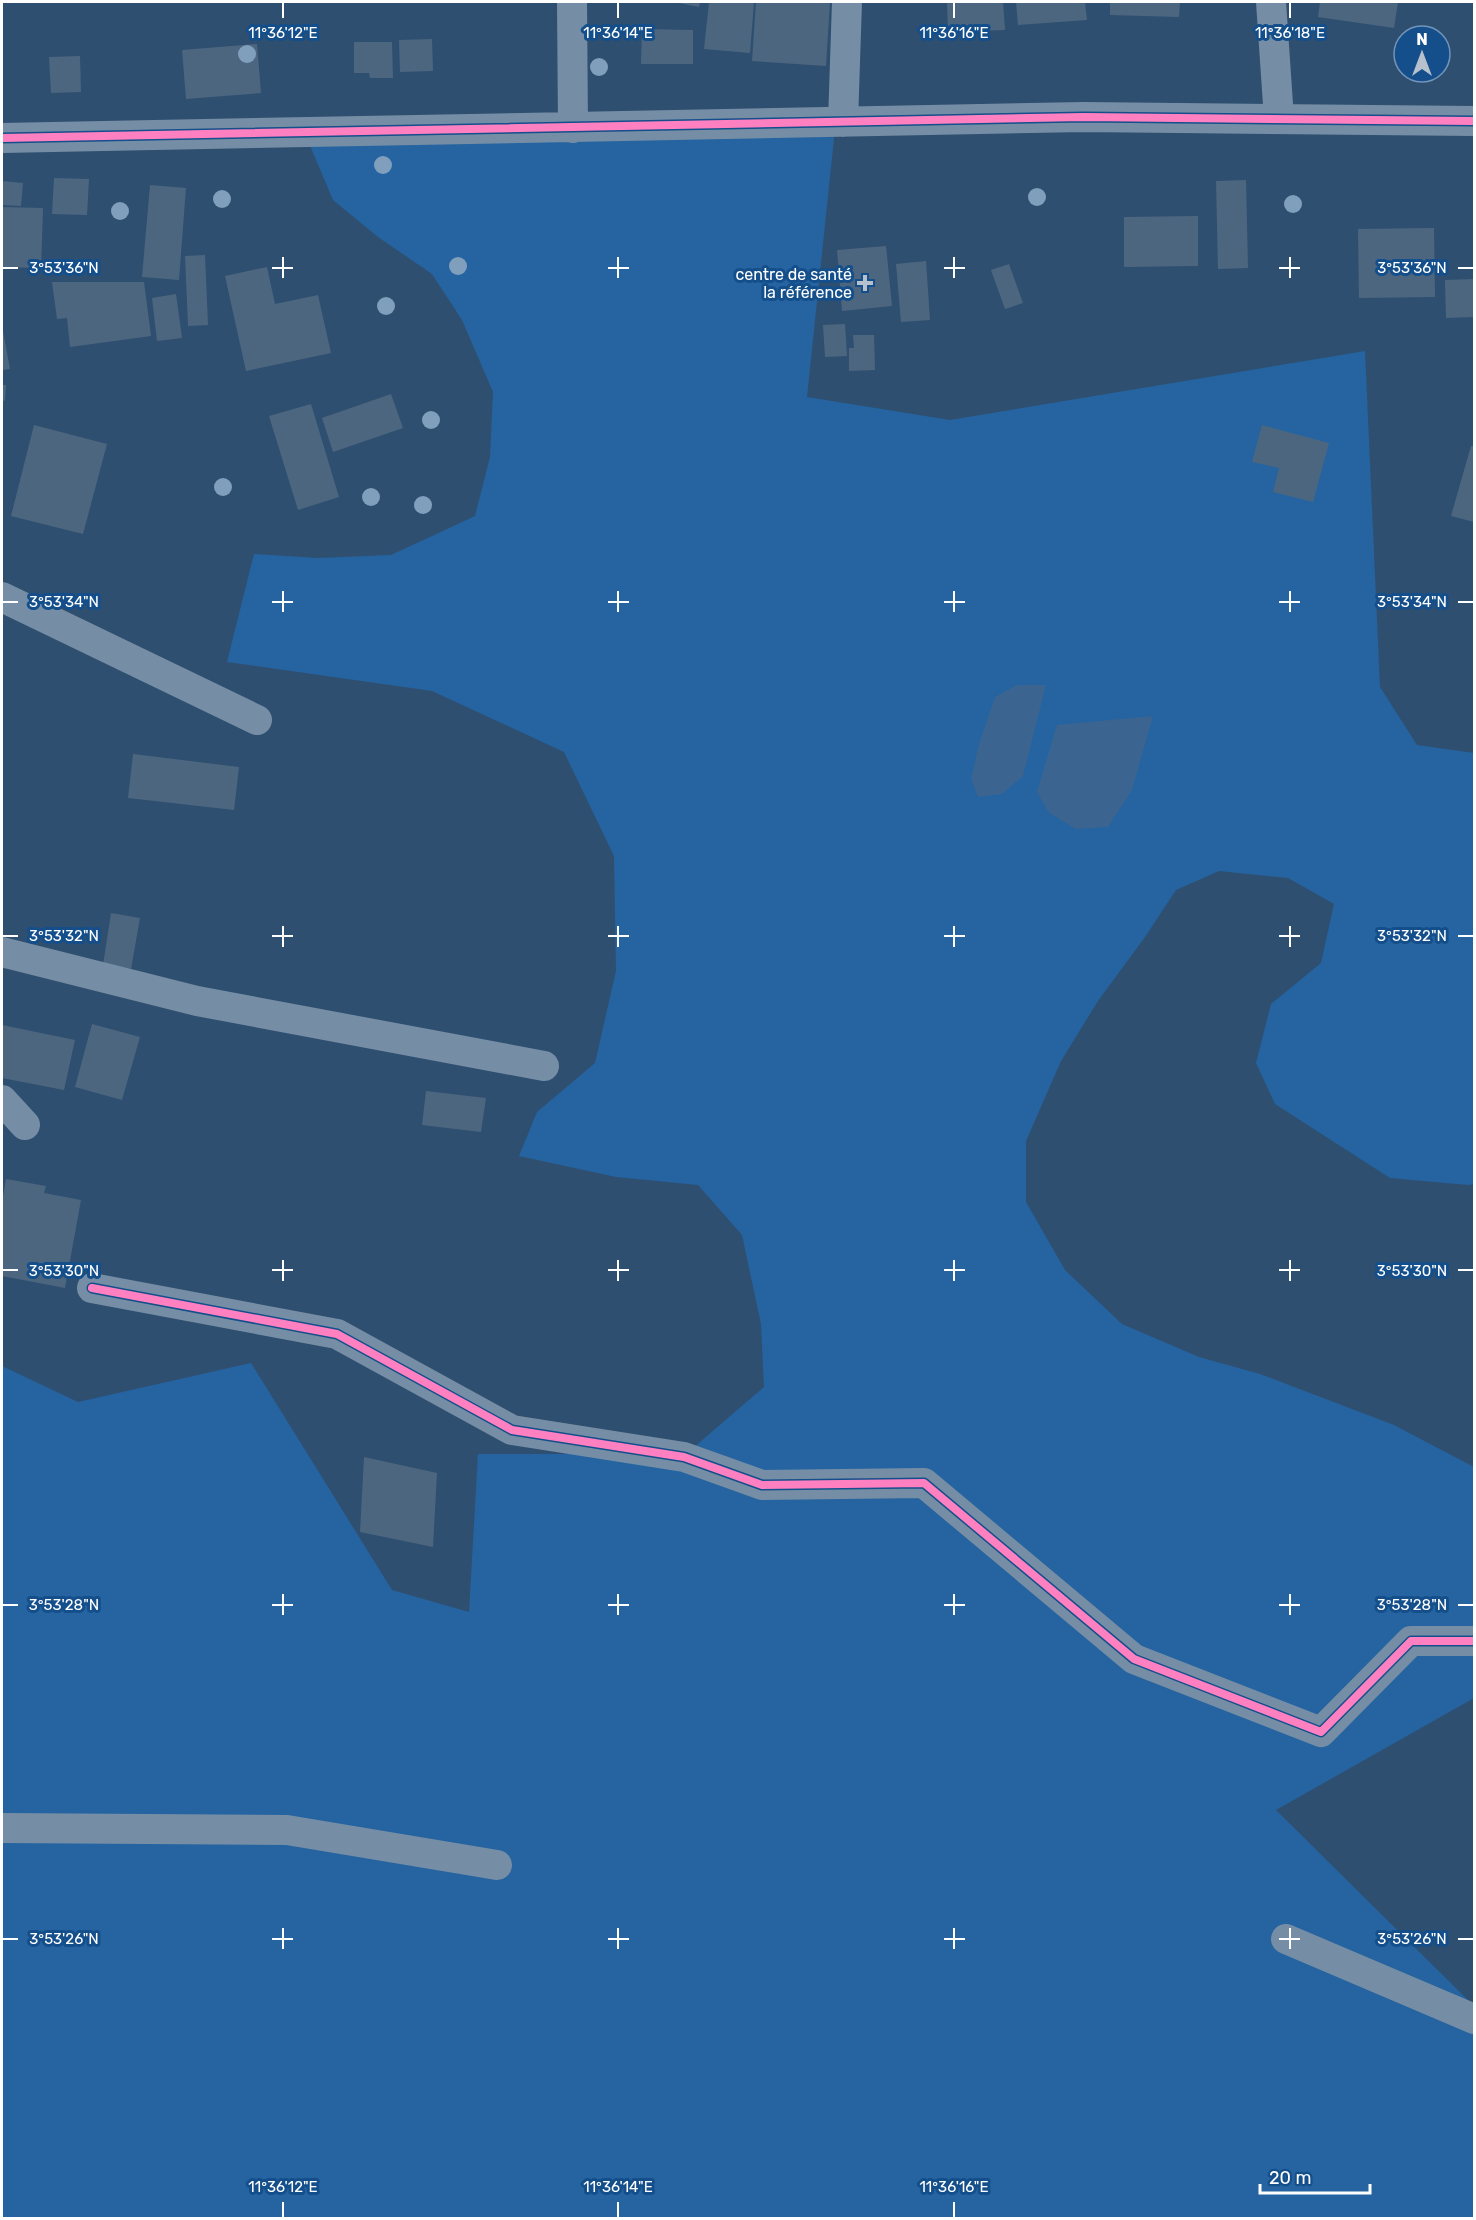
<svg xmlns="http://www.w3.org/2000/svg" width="1476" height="2220" font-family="Rubik,sans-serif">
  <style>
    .green { fill: #2564a0 }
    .water { fill: #3b6590 }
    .building { fill: #4c6680 }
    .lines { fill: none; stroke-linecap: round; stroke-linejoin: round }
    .minor { stroke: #768ea5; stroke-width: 30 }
    .cycleway-casing { stroke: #144f8b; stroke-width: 11 }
    .cycleway { stroke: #ff80c0; stroke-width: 8 }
    .tree { fill: #809fbc }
    .ticks { fill: none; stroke: #fff; stroke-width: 2 }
    .poi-dot { fill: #b6c1cd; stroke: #144f8b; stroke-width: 2 }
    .labels { text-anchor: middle; stroke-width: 6; stroke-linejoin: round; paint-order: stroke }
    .poi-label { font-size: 16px; fill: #fff; stroke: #144f8b; text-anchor: end }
    .ticks-label { font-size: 15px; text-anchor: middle; fill: #fff; stroke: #144f8b; stroke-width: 6; stroke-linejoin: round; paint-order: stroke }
  </style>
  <rect width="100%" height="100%" fill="#2f4f70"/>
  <path class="green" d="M 303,129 L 835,129 L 807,397 L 950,420 L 1365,351 L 1380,687 L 1417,745 L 1474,753 L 1474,1184 L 1468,1185 L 1390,1178 L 1275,1104 L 1256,1063 L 1271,1004 L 1321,963 L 1334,904 L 1288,878 L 1219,871 L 1176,890 L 1145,937 L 1098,1001 L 1061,1061 L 1026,1141 L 1026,1202 L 1065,1270 L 1122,1324 L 1199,1357 L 1260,1374 L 1394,1425 L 1474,1467 L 1474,1698 L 1276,1810 L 1474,2006 L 1474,2218 L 2,2218 L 2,1366 L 78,1402 L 251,1363 L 392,1590 L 469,1612 L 478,1454 L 686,1454 L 764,1387 L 761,1324 L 742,1235 L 698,1185 L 616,1177 L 519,1156 L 537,1112 L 595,1063 L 616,971 L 614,856 L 564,752 L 432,691 L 227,662 L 254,554 L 318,558 L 391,555 L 475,516 L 490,457 L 493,392 L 462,320 L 432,274 L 378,237 L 333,200 Z"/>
  <path class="water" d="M 1017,685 L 1046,685 L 1023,776 L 1002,794 L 978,797 L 971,779 L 979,744 L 995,697 Z
    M 1153,716 L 1132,790 L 1108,827 L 1076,829 L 1049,813 L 1037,792 L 1057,725 Z"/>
  <path class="building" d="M 674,2 L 700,2 L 699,7 Z
    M 709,2 L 754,2 L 750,53 L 704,49 Z
    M 756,2 L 830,2 L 826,66 L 752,61 Z
    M 947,2 L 1003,2 L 1005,30 L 948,32 Z
    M 1016,2 L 1085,2 L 1087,20 L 1018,25 Z
    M 1110,2 L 1180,2 L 1179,17 L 1110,15 Z
    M 1320,2 L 1398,2 L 1394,28 L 1318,17 Z
    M 642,29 L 693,30 L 693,64 L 641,64 Z
    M 432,39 L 433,71 L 400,72 L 399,40 Z
    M 354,42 L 392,42 L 393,78 L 370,78 L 369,73 L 354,73 Z
    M 257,44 L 261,93 L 186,99 L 182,50 Z
    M 80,56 L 81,92 L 51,93 L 49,57 Z
    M 54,178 L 89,179 L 87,215 L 52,214 Z
    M 1246,180 L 1248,268 L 1218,269 L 1216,181 Z
    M 2,181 L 23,183 L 21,206 L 2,205 Z
    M 150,185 L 186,188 L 179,280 L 142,277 Z
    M 2,207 L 43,208 L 41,268 L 2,267 Z
    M 1198,216 L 1198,266 L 1124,267 L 1124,217 Z
    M 1434,228 L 1435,297 L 1359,298 L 1358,229 Z
    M 886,246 L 892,306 L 842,311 L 837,250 Z
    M 205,255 L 208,325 L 188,326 L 185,256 Z
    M 926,261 L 930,320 L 901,322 L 896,264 Z
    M 1009,264 L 1023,303 L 1005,309 L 991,270 Z
    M 267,267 L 275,304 L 318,295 L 331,353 L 246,371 L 225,276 Z
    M 1474,279 L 1474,317 L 1446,318 L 1445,280 Z
    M 52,282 L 144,282 L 151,336 L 70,347 L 67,318 L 57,319 Z
    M 176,294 L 182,338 L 157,341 L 152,298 Z
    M 845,324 L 847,356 L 825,357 L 823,325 Z
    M 2,325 L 10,369 L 2,370 Z
    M 853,335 L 874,335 L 875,370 L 849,371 L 849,348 L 854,348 Z
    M 2,385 L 6,385 L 5,401 L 2,400 Z
    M 391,394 L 403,428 L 333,452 L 322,418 Z
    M 311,404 L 339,497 L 298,510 L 269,416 Z
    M 34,425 L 107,444 L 83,534 L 11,516 Z
    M 1262,425 L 1329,443 L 1313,502 L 1273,492 L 1279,468 L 1252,462 Z
    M 1471,446 L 1474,446 L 1474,522 L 1451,516 Z
    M 133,754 L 239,767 L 234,810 L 128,798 Z
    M 111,913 L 140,918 L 131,969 L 103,965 Z
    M 92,1024 L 140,1037 L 122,1100 L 75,1087 Z
    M 2,1025 L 75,1040 L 64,1090 L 2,1078 Z
    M 426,1091 L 486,1098 L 481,1132 L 422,1125 Z
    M 6,1179 L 46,1186 L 44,1193 L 81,1200 L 65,1288 L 2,1276 L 2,1202 Z
    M 364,1457 L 437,1473 L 433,1547 L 360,1532 Z"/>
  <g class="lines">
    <path class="minor" d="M 572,2 L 573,128
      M 1271,2 L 1279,119
      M 843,122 L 847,2
      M 2,138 L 1084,117 L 1474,121
      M 2,597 L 257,720
      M 2,952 L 197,1001 L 544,1066
      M 2,1100 L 25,1125
      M 92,1288 L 337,1334 L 512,1430 L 684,1457 L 762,1485 L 924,1483 L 1134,1659 L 1321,1732 L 1411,1641 L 1474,1641
      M 2,1828 L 287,1830 L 497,1865
      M 1286,1939 L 1474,2019"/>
    <g class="cycleway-casing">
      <path id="cycleway" d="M 2,138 L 1084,117 L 1474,121
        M 92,1288 L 337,1334 L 512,1430 L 684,1457 L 762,1485 L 924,1483 L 1134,1659 L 1321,1732 L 1411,1641 L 1474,1641"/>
    </g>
    <use href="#cycleway" class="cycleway"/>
  </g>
  <g class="tree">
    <circle cx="247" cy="54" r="9"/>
    <circle cx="599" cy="67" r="9"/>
    <circle cx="383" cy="165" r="9"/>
    <circle cx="1037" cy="197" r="9"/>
    <circle cx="222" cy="199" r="9"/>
    <circle cx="1293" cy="204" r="9"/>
    <circle cx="120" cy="211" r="9"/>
    <circle cx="458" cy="266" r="9"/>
    <circle cx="386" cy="306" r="9"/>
    <circle cx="431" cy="420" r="9"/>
    <circle cx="223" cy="487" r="9"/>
    <circle cx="371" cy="497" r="9"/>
    <circle cx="423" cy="505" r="9"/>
  </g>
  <path class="ticks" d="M 283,3 L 283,18M 618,3 L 618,18M 954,3 L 954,18M 1290,3 L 1290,18M 283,257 L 283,278M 618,257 L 618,278M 954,257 L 954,278M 1290,257 L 1290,278M 3,268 L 18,268M 272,268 L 293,268M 608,268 L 629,268M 944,268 L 965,268M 1279,268 L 1300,268M 1458,268 L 1473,268M 283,591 L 283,612M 618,591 L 618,612M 954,591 L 954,612M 1290,591 L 1290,612M 3,602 L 18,602M 272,602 L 293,602M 608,602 L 629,602M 944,602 L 965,602M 1279,602 L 1300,602M 1458,602 L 1473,602M 283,926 L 283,947M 618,926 L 618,947M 954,926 L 954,947M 1290,926 L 1290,947M 3,936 L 18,936M 272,936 L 293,936M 608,936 L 629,936M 944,936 L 965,936M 1279,936 L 1300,936M 1458,936 L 1473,936M 283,1260 L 283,1281M 618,1260 L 618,1281M 954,1260 L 954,1281M 1290,1260 L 1290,1281M 3,1270 L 18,1270M 272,1270 L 293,1270M 608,1270 L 629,1270M 944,1270 L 965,1270M 1279,1270 L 1300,1270M 1458,1270 L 1473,1270M 283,1594 L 283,1615M 618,1594 L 618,1615M 954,1594 L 954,1615M 1290,1594 L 1290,1615M 3,1605 L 18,1605M 272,1605 L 293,1605M 608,1605 L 629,1605M 944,1605 L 965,1605M 1279,1605 L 1300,1605M 1458,1605 L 1473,1605M 283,1928 L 283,1949M 618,1928 L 618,1949M 954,1928 L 954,1949M 1290,1928 L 1290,1949M 3,1939 L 18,1939M 272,1939 L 293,1939M 608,1939 L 629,1939M 944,1939 L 965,1939M 1279,1939 L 1300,1939M 1458,1939 L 1473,1939M 283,2202 L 283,2217M 618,2202 L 618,2217M 954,2202 L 954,2217"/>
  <path class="poi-dot" d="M862 274h6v6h6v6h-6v6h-6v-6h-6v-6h6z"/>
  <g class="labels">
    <g class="poi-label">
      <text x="852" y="280">centre de santé<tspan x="852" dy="18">la référence</tspan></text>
    </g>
  </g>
  <g class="ticks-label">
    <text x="283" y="38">11°36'12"E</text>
    <text x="618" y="38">11°36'14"E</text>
    <text x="954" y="38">11°36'16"E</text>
    <text x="1290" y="38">11°36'18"E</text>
    <text x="64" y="273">3°53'36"N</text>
    <text x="1412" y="273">3°53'36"N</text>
    <text x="64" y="607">3°53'34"N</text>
    <text x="1412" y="607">3°53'34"N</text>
    <text x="64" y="941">3°53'32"N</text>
    <text x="1412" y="941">3°53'32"N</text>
    <text x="64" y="1276">3°53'30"N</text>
    <text x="1412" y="1276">3°53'30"N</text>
    <text x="64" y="1610">3°53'28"N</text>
    <text x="1412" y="1610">3°53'28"N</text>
    <text x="64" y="1944">3°53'26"N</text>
    <text x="1412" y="1944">3°53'26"N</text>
    <text x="283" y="2192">11°36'12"E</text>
    <text x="618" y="2192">11°36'14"E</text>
    <text x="954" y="2192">11°36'16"E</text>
  </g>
  <rect width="1476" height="2220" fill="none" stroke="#ffffff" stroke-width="6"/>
  <g transform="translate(1422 54)"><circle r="28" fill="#144f8b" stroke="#7295b9" stroke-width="1.5"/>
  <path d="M0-4.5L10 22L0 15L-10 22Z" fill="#b6c1cd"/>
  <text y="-9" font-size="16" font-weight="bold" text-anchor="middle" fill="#ffffff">N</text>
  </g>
  <path d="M1260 2184v9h110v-9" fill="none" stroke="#ffffff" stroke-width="3"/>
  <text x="1269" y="2184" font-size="18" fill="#ffffff" stroke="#144f8b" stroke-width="4.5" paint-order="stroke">20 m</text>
</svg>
